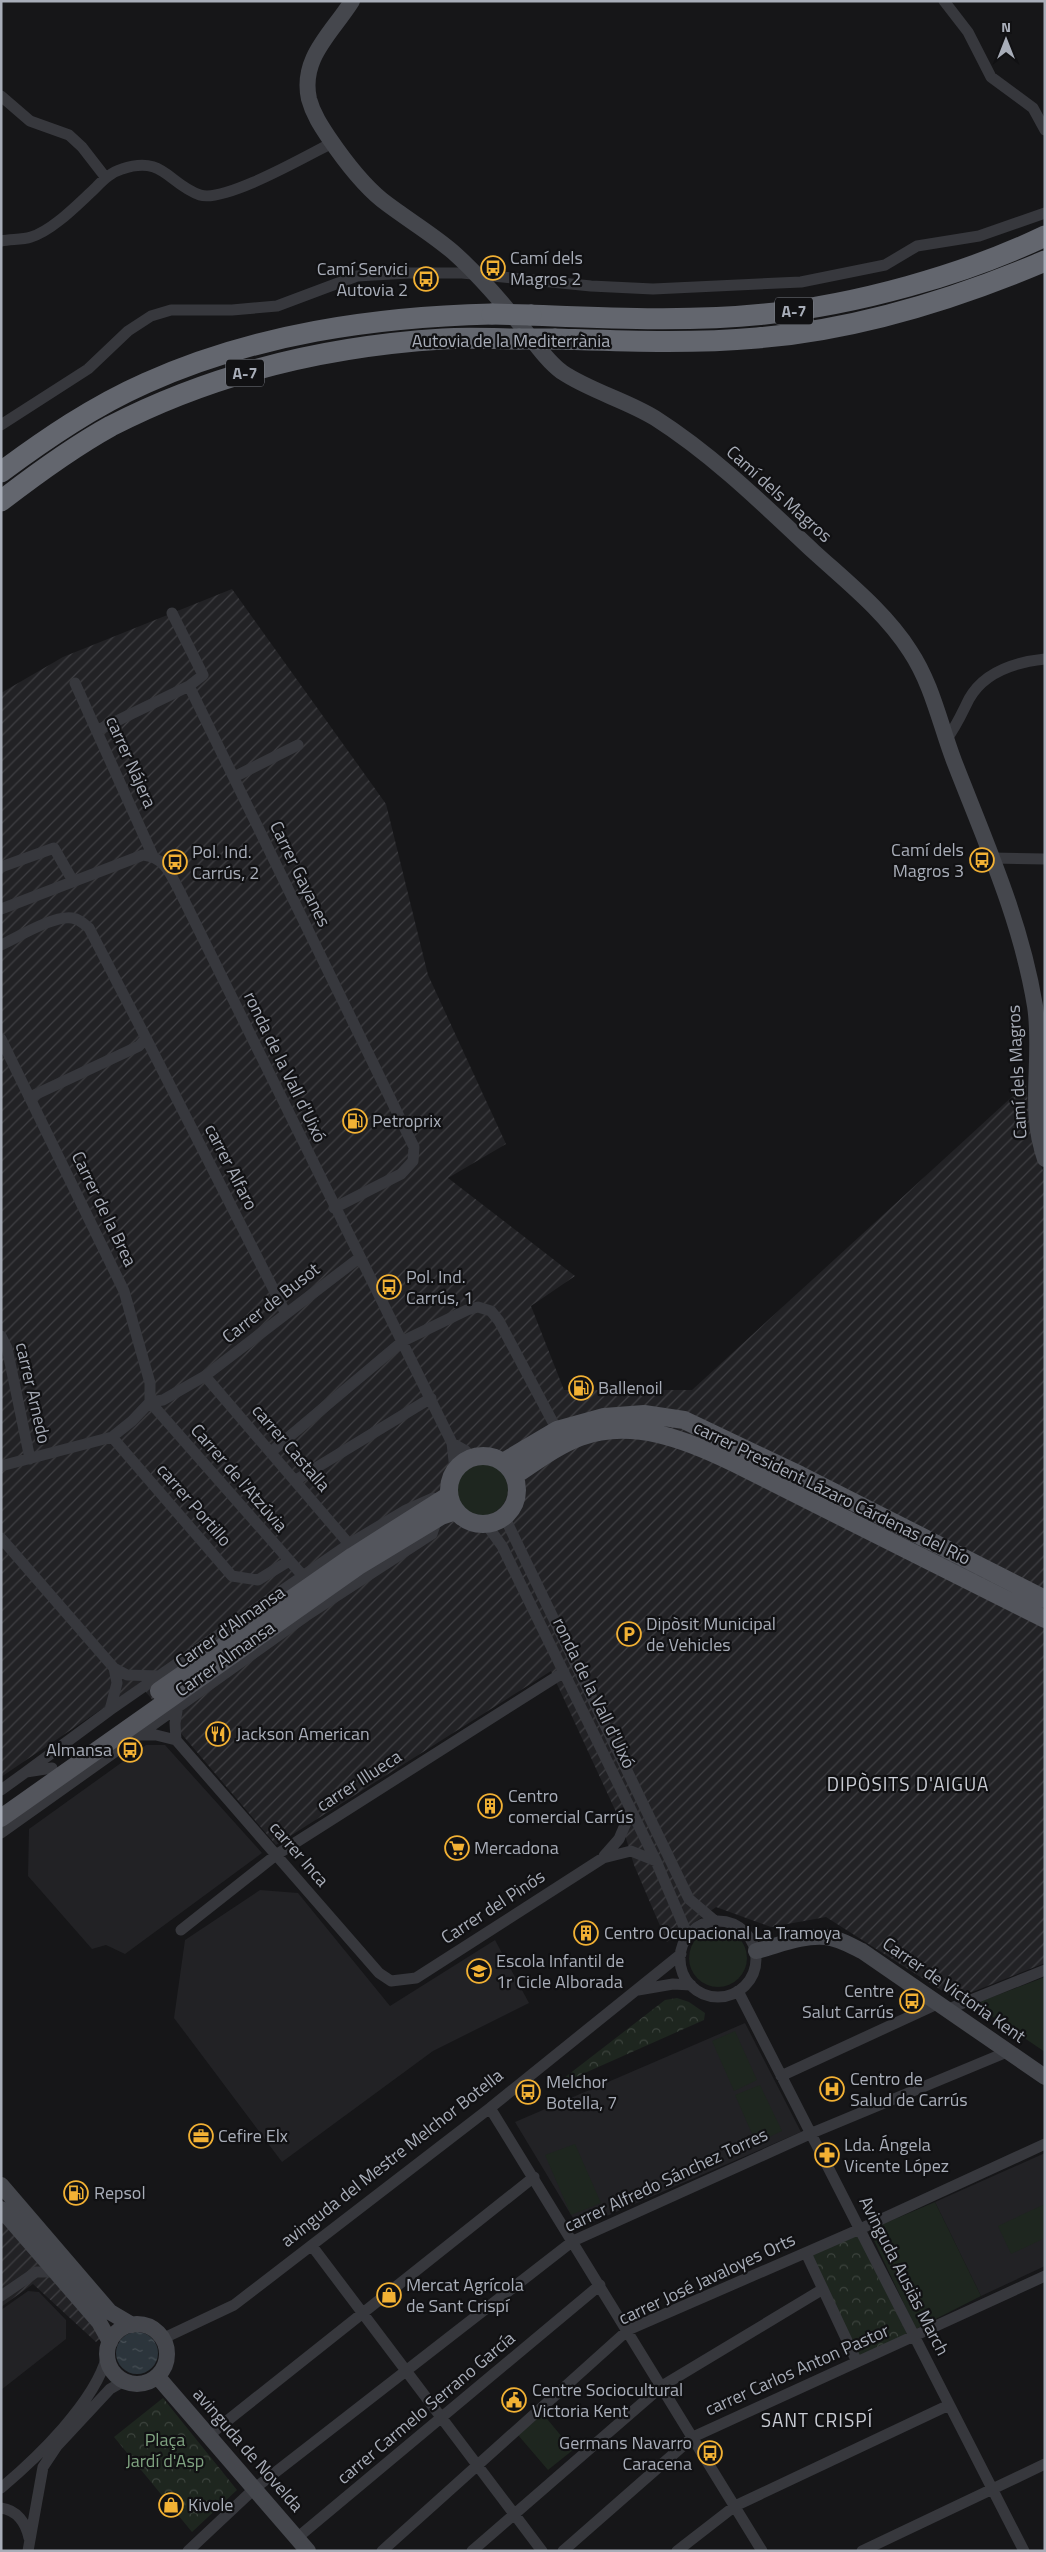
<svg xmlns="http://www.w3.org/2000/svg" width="1046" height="2552" font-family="'Titillium Web',sans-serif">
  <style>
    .built { fill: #222225 }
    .industrial { fill: url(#industrial-furrows) }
    .park { fill: url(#park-crowns) }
    .garden { fill: #1e261f }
    .water { fill: url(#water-ripples) }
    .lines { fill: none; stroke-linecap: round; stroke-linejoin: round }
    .street { stroke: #37383d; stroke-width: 11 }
    .secondary { stroke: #45474d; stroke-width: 16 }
    .primary { stroke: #53555c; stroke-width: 18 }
    .highway { stroke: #63666e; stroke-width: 21 }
    .highway-bridge { stroke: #63666e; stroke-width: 21 }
    .labels { text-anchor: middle; stroke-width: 4.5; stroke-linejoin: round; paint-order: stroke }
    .shield { fill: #111113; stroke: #7b7e86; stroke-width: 1 }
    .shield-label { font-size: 16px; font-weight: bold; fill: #a8adb8 }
    .poi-label { font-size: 18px; fill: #a8adb8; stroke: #111113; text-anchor: start }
    .street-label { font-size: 18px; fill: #a8adb8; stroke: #111113 }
    .park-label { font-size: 18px; fill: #7fa381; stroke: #111113 }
    .neighbourhood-label { font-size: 19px; letter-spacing: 1px; fill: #c9ccd4; stroke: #111113 }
  </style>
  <defs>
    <pattern id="industrial-furrows" width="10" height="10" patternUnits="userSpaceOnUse" patternTransform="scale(1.25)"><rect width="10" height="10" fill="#222225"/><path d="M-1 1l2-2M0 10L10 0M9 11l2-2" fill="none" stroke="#3f3f43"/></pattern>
    <pattern id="park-crowns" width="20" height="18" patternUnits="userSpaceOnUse" patternTransform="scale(1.25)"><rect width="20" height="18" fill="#1e261f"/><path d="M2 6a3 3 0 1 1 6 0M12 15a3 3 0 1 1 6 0" fill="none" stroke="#3c433d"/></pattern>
    <pattern id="water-ripples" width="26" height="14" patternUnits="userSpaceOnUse" patternTransform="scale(1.25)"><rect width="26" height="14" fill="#2c353c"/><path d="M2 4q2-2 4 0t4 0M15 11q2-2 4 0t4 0" fill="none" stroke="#485056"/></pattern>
  </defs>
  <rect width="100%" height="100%" fill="#161618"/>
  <path class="built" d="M 146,1745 L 165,1745 L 262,1853 L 125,1954 L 106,1945 L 92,1949 L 28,1876 L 29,1829 Z
    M 260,1890 L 298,1893 L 390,2006 L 495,1940 L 529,2003 L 433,2051 L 282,2162 L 174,2018 L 185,1940 Z
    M 745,2023 L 801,2132 L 579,2228 L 515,2122 Z
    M 1045,2153 L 1045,2266 L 981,2296 L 935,2202 Z
    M 28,2291 L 39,2292 L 66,2320 L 66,2339 L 1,2390 L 1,2310 Z"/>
  <path class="industrial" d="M 232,589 L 386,804 L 428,975 L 506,1144 L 448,1178 L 575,1276 L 531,1306 L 564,1390 L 692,1390 L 1026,1084 L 1033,1148 L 1045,1175 L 1045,1963 L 955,1999 L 826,1917 L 771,1927 L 716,1907 L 667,1942 L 634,1865 L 622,1825 L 551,1671 L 276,1845 L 139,1684 L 1,1777 L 1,693 L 63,657 Z
    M 1,2212 L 108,2331 L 96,2342 L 33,2284 L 1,2307 Z"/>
  <path class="park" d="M 677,1998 L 689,2002 L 705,2013 L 704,2020 L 551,2088 L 665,2000 Z
    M 858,2234 L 907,2334 L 859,2356 L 812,2255 Z
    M 163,2398 L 237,2490 L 192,2532 L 114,2437 Z"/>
  <path class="garden" d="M454 1489a27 27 0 1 1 54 0a27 27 0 1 1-54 0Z
    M689 1958a29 29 0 1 1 58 0a29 29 0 1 1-58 0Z
    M 1045,1977 L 1045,2052 L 978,2007 L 979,2002 Z
    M 735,2031 L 757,2080 L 734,2091 L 712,2041 Z
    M 760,2085 L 782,2131 L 756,2143 L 735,2095 Z
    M 575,2144 L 601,2203 L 571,2215 L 545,2155 Z
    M 935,2202 L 981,2296 L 916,2329 L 869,2230 Z
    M 1045,2204 L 1045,2238 L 1011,2254 L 998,2226 Z
    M 543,2414 L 573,2450 L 548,2470 L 518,2435 Z"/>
  <path class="water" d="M116 2353a21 21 0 1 1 42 0a21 21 0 1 1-42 0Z"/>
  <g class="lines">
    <path class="street" d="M 944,1 L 968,32 L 991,77 L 1033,108 L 1045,130
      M 1,96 L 30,121 L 69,135 L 82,147 L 106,178
      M 1,241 C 11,239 22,240 31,237 C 51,231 74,208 89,194 C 99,185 108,173 122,169 C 164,155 168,184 200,195 C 225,203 308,155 332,143
      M 1,425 L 88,369 L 128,331 L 151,316 L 171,310 L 232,310 L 277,306 L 357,276 L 409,273 L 462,273 L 591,286 L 653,289 L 801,282 L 885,265 L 917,246 L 979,236 L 1045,213
      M 172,613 L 203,675 L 189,686 L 414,1147 L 413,1161 L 401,1174 L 334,1208
      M 75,683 L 153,856
      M 98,730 L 189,686
      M 946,740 C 956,727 962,713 969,699 C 984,672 1016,662 1045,659
      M 234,777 L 298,745
      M 992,858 L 1045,859
      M 1,867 L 54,848 L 73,881
      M 1,909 L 143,855 C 164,857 170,873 179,890 L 452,1443 L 455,1470
      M 1,945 C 18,937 54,915 72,918 C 79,919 83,923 89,928 L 146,1038 L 139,1046 L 30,1097
      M 146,1038 L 285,1312
      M 1,1039 L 124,1291 L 150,1383 L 150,1402 L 132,1421 L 112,1437 L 1,1466
      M 1,1336 L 7,1348 L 30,1459
      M 205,1376 L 349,1544
      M 150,1402 L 163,1400 L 205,1376 L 359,1258
      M 150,1402 L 303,1576
      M 112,1437 L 232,1576 L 258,1580 L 289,1561
      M 452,1443 L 466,1451 L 470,1458
      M 271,1452 L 403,1341 L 467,1310 L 478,1307 L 491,1311 L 499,1321 L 557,1430
      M 296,1480 L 431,1398
      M 504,1516 L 689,1899 L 715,1921
      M 486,1524 L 502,1546 L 656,1861 L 688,1936
      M 1,1538 L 114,1668
      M 110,1710 L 117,1683 L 114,1668 L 127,1675 L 159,1676
      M 136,1735 L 156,1735 L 176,1740 L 175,1723 L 178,1705
      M 176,1740 L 379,1973 L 391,1981 L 416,1978 L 603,1858 L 631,1851 L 656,1861
      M 26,1772 L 110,1710 L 349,1544 L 406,1510 L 433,1498
      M 1,1790 L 26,1772 L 52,1768
      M 1,1833 L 306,1616 L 432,1534 L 437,1519
      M 604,1856 L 619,1839 L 631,1811
      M680 1959a38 38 0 1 1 76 0a38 38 0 1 1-76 0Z
      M 181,1930 L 276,1855 L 564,1672
      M 638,1990 L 673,1984 L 691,1985
      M 738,1991 L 1024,2551
      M 946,2010 L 1045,1970
      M 781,2076 L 937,2004
      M 490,2108 L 762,2551
      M 312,2246 L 542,2551
      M 806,2253 L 857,2362
      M 1,2296 L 36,2272 L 55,2272
      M 162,2339 L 234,2305 L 490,2108 L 681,1954
      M 208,2436 L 534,2177
      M 1,2488 C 37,2458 95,2402 107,2356
      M 1,2508 C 17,2510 26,2523 29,2538
      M 297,2538 L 600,2285
      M 28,2551 L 43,2467 L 57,2446 L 110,2389 L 124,2381
      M 188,2551 L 254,2489 L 573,2241 L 812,2133 L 1007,2052
      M 382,2551 L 628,2330 L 860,2229 L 1045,2144
      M 472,2551 L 662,2386 L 823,2289
      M 563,2551 L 693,2437 L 1045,2276
      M 677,2551 L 735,2506 L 949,2405
      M 862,2551 L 1045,2464"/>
    <path class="secondary" d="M 352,1 C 332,33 300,58 309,99 C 313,114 321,126 329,138 C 344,160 361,183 382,200 C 405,218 431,233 453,252 C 479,275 501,301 523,328 C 535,343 547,361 562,372 C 590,391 626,400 655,418 C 713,455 763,504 813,551 C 847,582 885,612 910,651 C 932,684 940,724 954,761 C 985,841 1021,920 1035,1006 C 1043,1057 1027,1109 1045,1159
      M 756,1951 C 777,1946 802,1935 825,1937 C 838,1938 850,1945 862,1951 L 1045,2077
      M 1,2185 L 110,2312 L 132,2325
      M 1,2209 L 99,2322 L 110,2342
      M107 2354a30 30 0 1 1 60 0a30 30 0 1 1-60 0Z
      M 157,2376 L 308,2551"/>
    <path class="primary" d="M449 1490a34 34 0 1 1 68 0a34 34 0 1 1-68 0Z
      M 503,1462 L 557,1430 L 604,1417 L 644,1414 L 684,1420 L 800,1475 L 1045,1599
      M 514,1476 C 534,1463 556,1446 580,1437 C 632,1418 687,1440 734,1463 L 1045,1619
      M 159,1691 L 353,1556 L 449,1495
      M 1,1818 L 360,1565 L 441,1516 L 456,1511"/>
    <path class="highway" d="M 531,315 C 609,318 688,322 765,314 C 855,305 964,275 1045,236
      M 555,339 C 622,341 690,344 757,338 C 856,330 953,300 1045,261
      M 1,472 C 47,438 94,406 146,383 C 255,334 374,317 492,314
      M 1,501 C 36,474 73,447 111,426 C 214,373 329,346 443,339 C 468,337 494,339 519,339"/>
    <path class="highway-bridge" d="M 492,314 L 531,315
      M 519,339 L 555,339"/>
  </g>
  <defs>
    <g id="bus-ring" transform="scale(1.25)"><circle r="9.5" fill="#111113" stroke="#f2b134" stroke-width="1.5"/><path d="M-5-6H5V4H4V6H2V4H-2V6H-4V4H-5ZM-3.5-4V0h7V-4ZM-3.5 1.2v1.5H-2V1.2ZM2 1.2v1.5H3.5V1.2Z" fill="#f2b134"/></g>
    <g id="fuel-ring" transform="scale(1.25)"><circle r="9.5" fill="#111113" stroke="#f2b134" stroke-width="1.5"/><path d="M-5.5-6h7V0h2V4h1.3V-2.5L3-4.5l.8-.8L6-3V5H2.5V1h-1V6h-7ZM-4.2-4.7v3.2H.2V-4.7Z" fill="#f2b134"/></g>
    <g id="parking-ring" transform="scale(1.25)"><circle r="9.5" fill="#111113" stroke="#f2b134" stroke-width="1.5"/><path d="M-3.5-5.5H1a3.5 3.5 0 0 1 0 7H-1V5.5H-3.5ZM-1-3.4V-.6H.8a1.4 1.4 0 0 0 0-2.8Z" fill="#f2b134"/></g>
    <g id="restaurant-ring" transform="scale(1.25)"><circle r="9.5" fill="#111113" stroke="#f2b134" stroke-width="1.5"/><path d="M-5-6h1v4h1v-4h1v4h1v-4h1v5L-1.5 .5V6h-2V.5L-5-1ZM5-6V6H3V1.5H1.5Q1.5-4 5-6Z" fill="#f2b134"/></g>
    <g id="building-ring" transform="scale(1.25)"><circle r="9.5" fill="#111113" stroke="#f2b134" stroke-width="1.5"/><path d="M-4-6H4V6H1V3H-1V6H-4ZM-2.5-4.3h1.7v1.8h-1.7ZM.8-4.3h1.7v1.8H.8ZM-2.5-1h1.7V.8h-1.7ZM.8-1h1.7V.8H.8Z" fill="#f2b134"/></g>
    <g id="supermarket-ring" transform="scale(1.25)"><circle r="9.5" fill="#111113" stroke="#f2b134" stroke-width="1.5"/><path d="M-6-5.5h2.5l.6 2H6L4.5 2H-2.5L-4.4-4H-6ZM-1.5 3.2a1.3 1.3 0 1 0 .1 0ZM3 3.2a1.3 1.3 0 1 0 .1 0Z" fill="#f2b134"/></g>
    <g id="school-ring" transform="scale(1.25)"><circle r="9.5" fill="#111113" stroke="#f2b134" stroke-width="1.5"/><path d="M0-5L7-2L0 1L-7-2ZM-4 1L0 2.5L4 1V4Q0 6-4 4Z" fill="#f2b134"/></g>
    <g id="hospital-ring" transform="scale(1.25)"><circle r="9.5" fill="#111113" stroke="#f2b134" stroke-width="1.5"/><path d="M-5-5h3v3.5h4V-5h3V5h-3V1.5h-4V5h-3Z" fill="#f2b134"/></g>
    <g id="office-ring" transform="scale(1.25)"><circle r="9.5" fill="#111113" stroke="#f2b134" stroke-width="1.5"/><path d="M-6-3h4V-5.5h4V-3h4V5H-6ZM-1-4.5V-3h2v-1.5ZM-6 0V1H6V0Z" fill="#f2b134"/></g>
    <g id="pharmacy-ring" transform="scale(1.25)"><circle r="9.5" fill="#111113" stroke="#f2b134" stroke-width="1.5"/><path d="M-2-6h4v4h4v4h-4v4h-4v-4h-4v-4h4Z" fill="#f2b134"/></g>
    <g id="shop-ring" transform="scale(1.25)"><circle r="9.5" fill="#111113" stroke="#f2b134" stroke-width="1.5"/><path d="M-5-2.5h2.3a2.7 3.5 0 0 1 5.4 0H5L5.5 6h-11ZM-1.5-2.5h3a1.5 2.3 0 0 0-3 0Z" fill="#f2b134"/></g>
    <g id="civic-ring" transform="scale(1.25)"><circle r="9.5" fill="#111113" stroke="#f2b134" stroke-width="1.5"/><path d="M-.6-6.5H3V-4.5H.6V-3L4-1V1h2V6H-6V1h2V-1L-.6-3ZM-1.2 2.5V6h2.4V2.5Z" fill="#f2b134"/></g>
  </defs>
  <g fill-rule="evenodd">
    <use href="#bus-ring" x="493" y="268"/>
    <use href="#bus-ring" x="426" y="279"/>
    <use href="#bus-ring" x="982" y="860"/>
    <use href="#bus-ring" x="175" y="862"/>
    <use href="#fuel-ring" x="355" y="1121"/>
    <use href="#bus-ring" x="389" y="1287"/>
    <use href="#fuel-ring" x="581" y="1388"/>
    <use href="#parking-ring" x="629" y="1634"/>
    <use href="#restaurant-ring" x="218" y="1734"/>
    <use href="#bus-ring" x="130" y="1750"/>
    <use href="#building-ring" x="490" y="1806"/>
    <use href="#supermarket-ring" x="457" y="1848"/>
    <use href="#building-ring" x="586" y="1933"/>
    <use href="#school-ring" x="479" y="1971"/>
    <use href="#bus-ring" x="912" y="2001"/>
    <use href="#hospital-ring" x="832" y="2089"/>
    <use href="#bus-ring" x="528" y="2092"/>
    <use href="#office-ring" x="201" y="2136"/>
    <use href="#pharmacy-ring" x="827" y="2155"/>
    <use href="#fuel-ring" x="76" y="2193"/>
    <use href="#shop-ring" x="389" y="2295"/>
    <use href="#civic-ring" x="514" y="2400"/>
    <use href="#bus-ring" x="710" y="2453"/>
    <use href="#shop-ring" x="171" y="2505"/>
  </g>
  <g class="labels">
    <g class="shield">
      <rect x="775" y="297.5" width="38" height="27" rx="4"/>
      <rect x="226" y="359.5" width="38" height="27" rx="4"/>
    </g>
    <g class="shield-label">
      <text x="794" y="317">A-7</text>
      <text x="245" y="379">A-7</text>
    </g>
    <g class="poi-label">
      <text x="510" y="264">Camí dels<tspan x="510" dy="21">Magros 2</tspan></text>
      <text x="408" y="275" text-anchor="end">Camí Servici<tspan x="408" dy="21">Autovia 2</tspan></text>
      <text x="964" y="856" text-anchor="end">Camí dels<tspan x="964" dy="21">Magros 3</tspan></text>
      <text x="192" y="858">Pol. Ind.<tspan x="192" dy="21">Carrús, 2</tspan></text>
      <text x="372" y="1127">Petroprix</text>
      <text x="406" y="1283">Pol. Ind.<tspan x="406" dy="21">Carrús, 1</tspan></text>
      <text x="598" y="1394">Ballenoil</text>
      <text x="646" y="1630">Dipòsit Municipal<tspan x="646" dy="21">de Vehicles</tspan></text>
      <text x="236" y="1740">Jackson American</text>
      <text x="112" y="1756" text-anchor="end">Almansa</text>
      <text x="508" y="1802">Centro<tspan x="508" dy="21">comercial Carrús</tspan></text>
      <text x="474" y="1854">Mercadona</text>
      <text x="604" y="1939">Centro Ocupacional La Tramoya</text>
      <text x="496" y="1967">Escola Infantil de<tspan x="496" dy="21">1r Cicle Alborada</tspan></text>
      <text x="894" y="1997" text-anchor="end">Centre<tspan x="894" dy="21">Salut Carrús</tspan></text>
      <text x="850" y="2085">Centro de<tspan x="850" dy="21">Salud de Carrús</tspan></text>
      <text x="546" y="2088">Melchor<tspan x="546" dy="21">Botella, 7</tspan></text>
      <text x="218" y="2142">Cefire Elx</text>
      <text x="844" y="2151">Lda. Ángela<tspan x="844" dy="21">Vicente López</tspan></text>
      <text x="94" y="2199">Repsol</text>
      <text x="406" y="2291">Mercat Agrícola<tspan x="406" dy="21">de Sant Crispí</tspan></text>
      <text x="532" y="2396">Centre Sociocultural<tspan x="532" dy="21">Victoria Kent</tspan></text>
      <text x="692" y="2449" text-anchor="end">Germans Navarro<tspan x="692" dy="21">Caracena</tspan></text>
      <text x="188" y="2511">Kivole</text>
    </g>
    <g class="street-label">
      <text x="511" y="347">Autovia de la Mediterrània</text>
      <text transform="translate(779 494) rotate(42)" y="6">Camí dels Magros</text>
      <text transform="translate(131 762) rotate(66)" y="6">carrer Nájera</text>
      <text transform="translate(300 874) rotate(64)" y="6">Carrer Gayanes</text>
      <text transform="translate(285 1067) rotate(64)" y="6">ronda de la Vall d'Uixó</text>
      <text transform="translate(1017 1072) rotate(-93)" y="6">Camí dels Magros</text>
      <text transform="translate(231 1167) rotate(63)" y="6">carrer Alfaro</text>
      <text transform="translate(104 1209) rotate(64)" y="6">Carrer de la Brea</text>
      <text transform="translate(271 1303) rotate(-38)" y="6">Carrer de Busot</text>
      <text transform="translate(33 1393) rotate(77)" y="6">carrer Arnedo</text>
      <text transform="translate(291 1448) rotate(49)" y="6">carrer Castalla</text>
      <text transform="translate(239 1478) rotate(49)" y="6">Carrer de l'Atzúvia</text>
      <text transform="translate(832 1493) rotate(26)" y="6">carrer President Lázaro Cárdenas del Río</text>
      <text transform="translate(194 1505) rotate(49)" y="6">carrer Portillo</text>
      <text transform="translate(230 1627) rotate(-35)" y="6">Carrer d'Almansa</text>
      <text transform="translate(225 1659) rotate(-35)" y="6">Carrer Almansa</text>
      <text transform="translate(594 1693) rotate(64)" y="6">ronda de la Vall d'Uixó</text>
      <text transform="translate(359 1781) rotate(-33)" y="6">carrer Illueca</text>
      <text transform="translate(299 1854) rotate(49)" y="6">carrer Inca</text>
      <text transform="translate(493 1907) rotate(-33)" y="6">Carrer del Pinós</text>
      <text transform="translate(954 1990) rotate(35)" y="6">Carrer de Victoria Kent</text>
      <text transform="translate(392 2158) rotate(-38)" y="6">avinguda del Mestre Melchor Botella</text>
      <text transform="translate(666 2180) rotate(-25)" y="6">carrer Alfredo Sánchez Torres</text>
      <text transform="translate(904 2276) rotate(63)" y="6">Avinguda Ausiàs March</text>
      <text transform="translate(707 2279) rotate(-25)" y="6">carrer José Javaloyes Orts</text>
      <text transform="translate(797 2370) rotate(-24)" y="6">carrer Carlos Anton Pastor</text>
      <text transform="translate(426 2408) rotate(-40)" y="6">carrer Carmelo Serrano García</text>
      <text transform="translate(248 2450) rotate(49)" y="6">avinguda de Novelda</text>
    </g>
    <g class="park-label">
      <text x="165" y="2446">Plaça<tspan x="165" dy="21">Jardí d'Asp</tspan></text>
    </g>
    <g class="neighbourhood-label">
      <text x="908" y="1791">DIPÒSITS D'AIGUA</text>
      <text x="817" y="2427">SANT CRISPÍ</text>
    </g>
  </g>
  <rect width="1046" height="2552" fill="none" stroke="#a8adb8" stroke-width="5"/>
  <g transform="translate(1006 40)" stroke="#111113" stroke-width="4" paint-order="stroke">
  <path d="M0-4L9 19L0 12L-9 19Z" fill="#a8adb8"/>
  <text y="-8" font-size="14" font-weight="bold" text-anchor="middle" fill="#a8adb8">N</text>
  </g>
</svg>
